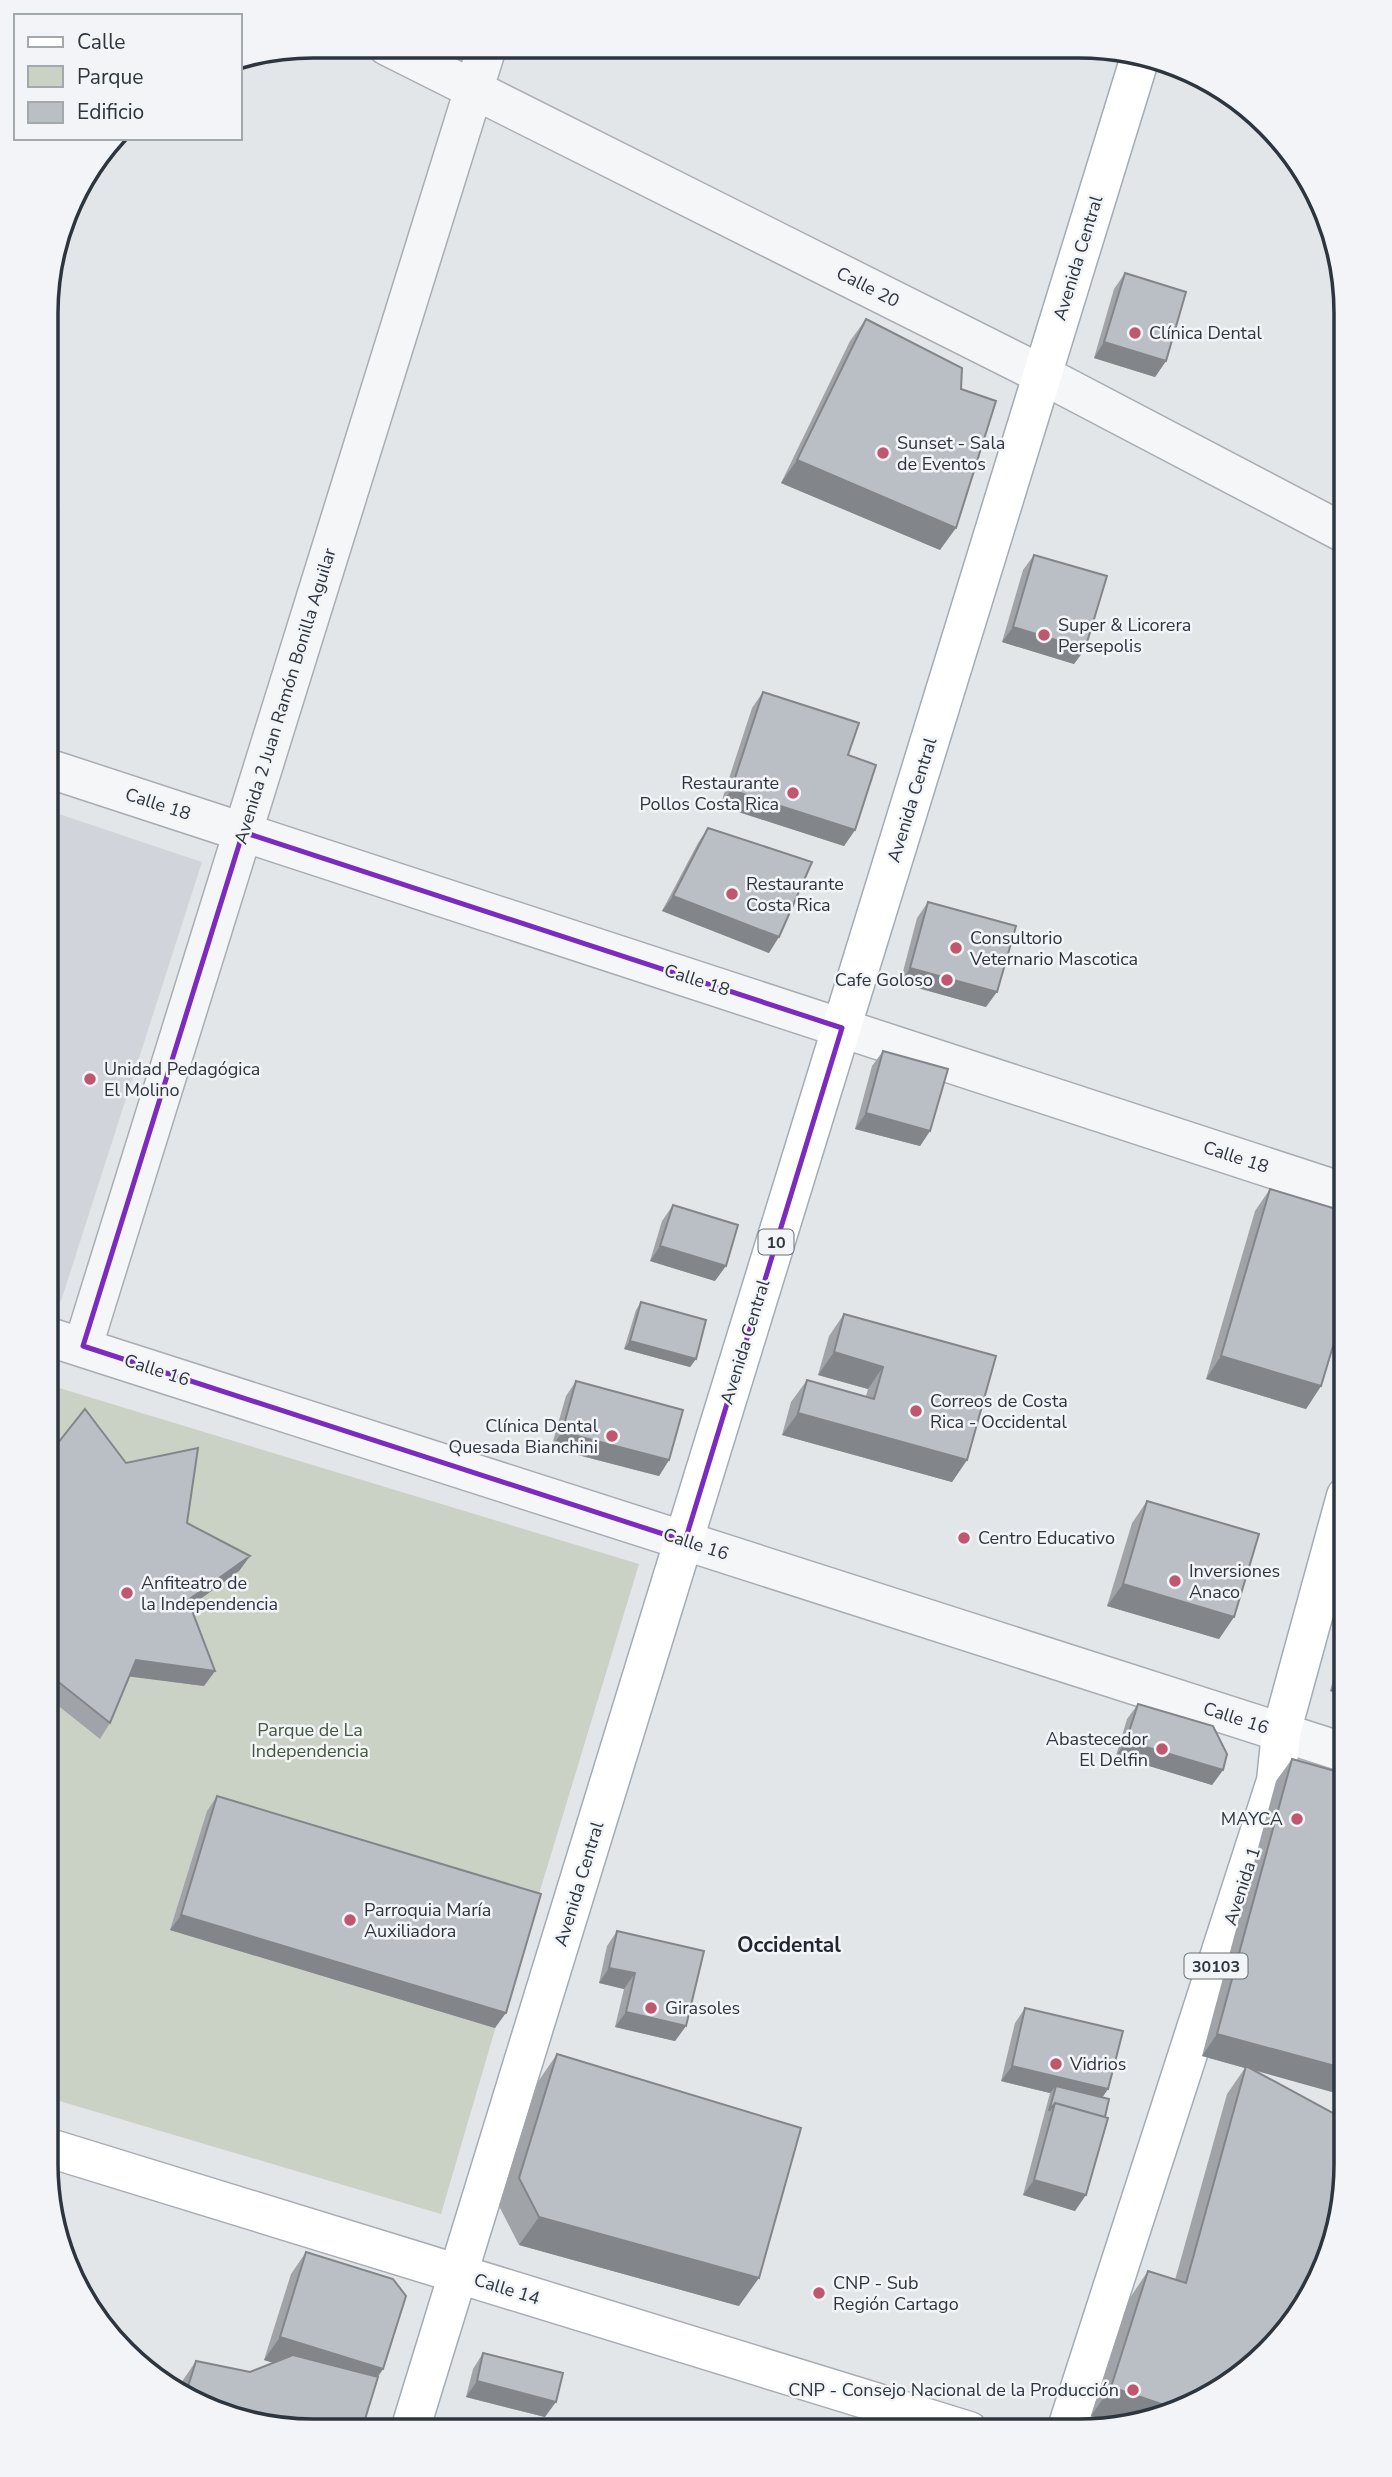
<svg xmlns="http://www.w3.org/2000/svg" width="1392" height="2477" font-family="'Nunito Sans',sans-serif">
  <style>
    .built { fill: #d1d5db }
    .green { fill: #c9d2c5 }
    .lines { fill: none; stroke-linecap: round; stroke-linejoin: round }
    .minor-casing { stroke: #a9adb3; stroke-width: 41 }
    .secondary-casing { stroke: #a9adb3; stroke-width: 41 }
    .primary-casing { stroke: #a3abb4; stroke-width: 41 }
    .minor { stroke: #f5f6f8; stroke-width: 38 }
    .secondary { stroke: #fff; stroke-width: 38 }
    .primary { stroke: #fff; stroke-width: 38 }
    .wall { fill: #a0a4a9 }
    .shaded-wall { fill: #82868a }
    .building { fill: #babfc5; stroke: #82868a; stroke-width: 2 }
    .marked { fill: none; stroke: #7b2cbf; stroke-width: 5; stroke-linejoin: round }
    .poi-dot { fill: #bf576e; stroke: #f2f4f7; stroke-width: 2.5 }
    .labels { text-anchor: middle; stroke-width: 5; stroke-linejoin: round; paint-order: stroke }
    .shield { fill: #f2f4f7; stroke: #686e76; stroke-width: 2 }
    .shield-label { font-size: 16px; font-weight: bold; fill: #2d353f }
    .street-label { font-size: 18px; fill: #2d353f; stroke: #f2f4f7 }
    .poi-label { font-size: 18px; fill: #2d353f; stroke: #f2f4f7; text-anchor: start }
    .park-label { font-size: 18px; fill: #43593b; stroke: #f2f4f7 }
    .quarter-label { font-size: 21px; font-weight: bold; fill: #1f2630; stroke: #f2f4f7 }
    .rim { fill: none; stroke: #2d353f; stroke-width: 3.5 }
  </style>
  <rect width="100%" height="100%" fill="#e3e6e9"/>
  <path class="built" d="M 47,810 L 202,862 L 61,1301 L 47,1296 Z"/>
  <path class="green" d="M 46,1384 L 639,1564 L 539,1894 L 530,1910 L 441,2214 L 46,2097 Z"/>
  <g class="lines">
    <g class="minor-casing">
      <path id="minor" d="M 387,46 L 1043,375 L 1346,534
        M 47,768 L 1346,1193
        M 46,1336 L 1346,1753
        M 83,1346 L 487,47"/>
    </g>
    <g class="secondary-casing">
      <path id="secondary" d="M 46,2147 L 969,2431"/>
    </g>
    <g class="primary-casing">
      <path id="primary" d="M 410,2430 L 1141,54
        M 1066,2431 L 1276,1781 L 1281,1733 L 1346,1496"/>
    </g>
    <use href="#minor" class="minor"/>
    <use href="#secondary" class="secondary"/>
    <use href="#primary" class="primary"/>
  </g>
  <path class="wall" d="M 1125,273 L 1166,361 L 1155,377 L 1094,358 L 1114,289 Z
    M 866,319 L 940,550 L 781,483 L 850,341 Z
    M 1034,555 L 1085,649 L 1074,664 L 1002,642 L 1023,570 Z
    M 763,692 L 848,755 L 855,830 L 844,846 L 720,806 L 752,708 Z
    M 708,828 L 769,953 L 662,911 L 698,843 Z
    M 928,902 L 986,1007 L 900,983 L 917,918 Z
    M 883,1051 L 930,1131 L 920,1146 L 855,1129 L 872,1066 Z
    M 1270,1189 L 1321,1386 L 1306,1409 L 1206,1379 L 1255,1211 Z
    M 673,1205 L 715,1281 L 650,1261 L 662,1221 Z
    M 641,1302 L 696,1359 L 690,1367 L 624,1349 L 636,1310 Z
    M 844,1314 L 967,1460 L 952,1482 L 782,1435 L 791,1402 L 807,1380 L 866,1396 L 868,1389 L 818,1375 L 829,1336 Z
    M 576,1381 L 669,1460 L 659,1476 L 551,1448 L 566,1396 Z
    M 46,1458 L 126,1463 L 187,1523 L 250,1556 L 239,1571 L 190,1606 L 215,1671 L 204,1686 L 130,1676 L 110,1723 L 100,1739 L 46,1696 Z
    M 1147,1501 L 1234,1617 L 1219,1639 L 1107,1606 L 1132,1523 Z
    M 1346,1631 L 1346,1696 L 1330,1691 Z
    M 1138,1704 L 1223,1770 L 1212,1785 L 1116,1756 L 1127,1719 Z
    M 1292,1759 L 1257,2072 L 1165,2417 L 1119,2425 L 1091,2416 L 1129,2299 L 1148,2271 L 1175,2280 L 1227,2094 L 1245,2068 L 1202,2056 L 1276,1781 Z
    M 217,1796 L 495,2028 L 170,1930 L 207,1811 Z
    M 617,1931 L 686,2026 L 675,2041 L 615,2027 L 624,1989 L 599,1983 L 607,1946 Z
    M 1025,2008 L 1108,2089 L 1102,2098 L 1075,2211 L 1023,2195 L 1050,2093 L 1001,2081 L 1015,2023 Z
    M 557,2054 L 739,2306 L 519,2245 L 499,2206 L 537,2083 Z
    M 306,2252 L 383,2369 L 378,2377 L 210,2411 L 178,2392 L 181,2383 L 196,2361 L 250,2372 L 274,2363 L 264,2360 L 291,2274 Z
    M 483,2353 L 545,2417 L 466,2397 L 473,2369 Z"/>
  <path class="shaded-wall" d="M 1104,342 L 1166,361 L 1155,377 L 1094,358 Z
    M 797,460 L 956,528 L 940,550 L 781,483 Z
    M 1013,627 L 1085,649 L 1074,664 L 1002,642 Z
    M 731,790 L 855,830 L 844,846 L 720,806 Z
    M 673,896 L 779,937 L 769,953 L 662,911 Z
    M 910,968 L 997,992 L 986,1007 L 900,983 Z
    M 866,1113 L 930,1131 L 920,1146 L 855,1129 Z
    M 660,1246 L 726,1266 L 715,1281 L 650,1261 Z
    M 630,1341 L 696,1359 L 690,1367 L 624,1349 Z
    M 834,1352 L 883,1367 L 868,1389 L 818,1375 Z
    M 1221,1356 L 1321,1386 L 1306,1409 L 1206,1379 Z
    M 798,1413 L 967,1460 L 952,1482 L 782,1435 Z
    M 562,1432 L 669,1460 L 659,1476 L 551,1448 Z
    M 250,1556 L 239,1571 L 177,1616 L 188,1600 Z
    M 1123,1584 L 1234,1617 L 1219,1639 L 1107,1606 Z
    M 136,1660 L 215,1671 L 204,1686 L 125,1676 Z
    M 1346,1668 L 1346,1696 L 1330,1691 Z
    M 1126,1741 L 1223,1770 L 1212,1785 L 1116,1756 Z
    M 181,1915 L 506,2013 L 495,2028 L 170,1930 Z
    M 609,1968 L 635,1973 L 624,1989 L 599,1983 Z
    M 626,2012 L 686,2026 L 675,2041 L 615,2027 Z
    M 1217,2034 L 1346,2069 L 1346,2096 L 1246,2068 L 1246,2066 L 1245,2068 L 1202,2056 Z
    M 1012,2066 L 1108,2089 L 1097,2105 L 1056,2086 L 1050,2093 L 1001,2081 Z
    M 1034,2180 L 1086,2195 L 1075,2211 L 1023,2195 Z
    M 539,2217 L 759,2278 L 739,2306 L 519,2245 Z
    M 280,2337 L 383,2369 L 367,2392 L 264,2360 Z
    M 477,2381 L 556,2402 L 545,2417 L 466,2397 Z
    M 1111,2387 L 1179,2410 L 1165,2417 L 1119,2425 L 1091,2416 Z"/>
  <path class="building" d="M 1125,273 L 1186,292 L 1166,361 L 1104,342 Z
    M 866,319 L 962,368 L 961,389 L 996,401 L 956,528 L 797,460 Z
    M 1034,555 L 1107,576 L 1085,649 L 1013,627 Z
    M 763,692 L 859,723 L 848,755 L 876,765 L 855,830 L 731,790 Z
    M 708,828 L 812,862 L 779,937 L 673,896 Z
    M 928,902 L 1016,926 L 997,992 L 910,968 Z
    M 883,1051 L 948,1069 L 930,1131 L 866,1113 Z
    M 1270,1189 L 1346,1212 L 1346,1303 L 1321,1386 L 1221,1356 Z
    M 673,1205 L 738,1225 L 726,1266 L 660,1246 Z
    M 641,1302 L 706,1320 L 696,1359 L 630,1341 Z
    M 844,1314 L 996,1356 L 967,1460 L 798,1413 L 807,1380 L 874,1399 L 883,1367 L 834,1352 Z
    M 576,1381 L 683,1410 L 669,1460 L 562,1432 Z
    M 85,1409 L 126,1463 L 198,1448 L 187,1523 L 250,1556 L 188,1600 L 215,1671 L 136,1660 L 110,1723 L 51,1676 L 46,1677 L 46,1458 Z
    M 1147,1501 L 1259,1534 L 1234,1617 L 1123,1584 Z
    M 1138,1704 L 1213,1726 L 1227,1754 L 1223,1770 L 1126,1741 Z
    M 1292,1759 L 1346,1774 L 1346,2069 L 1217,2034 Z
    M 217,1796 L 541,1894 L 506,2013 L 181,1915 Z
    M 617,1931 L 704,1951 L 686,2026 L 626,2012 L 635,1973 L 609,1968 Z
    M 1025,2008 L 1123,2031 L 1108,2089 L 1012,2066 Z
    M 557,2054 L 801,2128 L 759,2278 L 539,2217 L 519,2178 Z
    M 1246,2066 L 1346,2120 L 1346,2182 L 1332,2250 L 1291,2327 L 1242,2376 L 1179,2410 L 1111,2387 L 1148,2271 L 1186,2283 Z
    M 1056,2086 L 1109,2099 L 1105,2117 L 1055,2103 L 1049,2111 Z
    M 1055,2103 L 1108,2118 L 1086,2195 L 1034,2180 Z
    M 306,2252 L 393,2279 L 406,2296 L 383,2369 L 280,2337 Z
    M 483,2353 L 563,2373 L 556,2402 L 477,2381 Z
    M 293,2355 L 378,2377 L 362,2429 L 278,2429 L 210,2411 L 185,2396 L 196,2361 L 250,2372 Z"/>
  <path class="marked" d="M 243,832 L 842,1028 L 685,1541 L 83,1346 Z"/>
  <g class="poi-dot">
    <circle cx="1135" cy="333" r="7"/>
    <circle cx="883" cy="453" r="7"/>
    <circle cx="1044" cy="635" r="7"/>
    <circle cx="793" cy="793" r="7"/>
    <circle cx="732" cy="894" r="7"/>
    <circle cx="956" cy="948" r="7"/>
    <circle cx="947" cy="980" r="7"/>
    <circle cx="90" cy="1079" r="7"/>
    <circle cx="916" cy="1411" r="7"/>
    <circle cx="612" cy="1436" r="7"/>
    <circle cx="964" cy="1538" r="7"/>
    <circle cx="1175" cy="1581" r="7"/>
    <circle cx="127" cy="1593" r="7"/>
    <circle cx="1162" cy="1749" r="7"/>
    <circle cx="1297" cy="1819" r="7"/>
    <circle cx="350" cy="1920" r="7"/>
    <circle cx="651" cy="2008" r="7"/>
    <circle cx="1056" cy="2064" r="7"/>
    <circle cx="819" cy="2293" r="7"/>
    <circle cx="1133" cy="2390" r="7"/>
  </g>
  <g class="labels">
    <g class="shield">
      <rect x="758.5" y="1229.5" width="35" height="25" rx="5"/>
      <rect x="1184.5" y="1953.5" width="63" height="25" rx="5"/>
    </g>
    <g class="shield-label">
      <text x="776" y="1248">10</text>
      <text x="1216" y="1972">30103</text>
    </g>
    <g class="street-label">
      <text transform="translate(1078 258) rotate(-73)" y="6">Avenida Central</text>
      <text transform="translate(868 287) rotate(27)" y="6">Calle 20</text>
      <text transform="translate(285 696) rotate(-73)" y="6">Avenida 2 Juan Ramón Bonilla Aguilar</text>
      <text transform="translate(912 800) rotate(-73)" y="6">Avenida Central</text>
      <text transform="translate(158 804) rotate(18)" y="6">Calle 18</text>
      <text transform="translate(697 980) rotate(18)" y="6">Calle 18</text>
      <text transform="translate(1236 1157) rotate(18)" y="6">Calle 18</text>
      <text transform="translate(745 1342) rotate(-73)" y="6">Avenida Central</text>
      <text transform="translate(157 1370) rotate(18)" y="6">Calle 16</text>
      <text transform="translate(696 1544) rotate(18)" y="6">Calle 16</text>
      <text transform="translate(1236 1718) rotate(18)" y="6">Calle 16</text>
      <text transform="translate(579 1884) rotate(-73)" y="6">Avenida Central</text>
      <text transform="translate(1242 1886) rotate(-72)" y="6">Avenida 1</text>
      <text transform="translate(507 2289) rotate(17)" y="6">Calle 14</text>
    </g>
    <g class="poi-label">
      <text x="1149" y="339">Clínica Dental</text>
      <text x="897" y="449">Sunset - Sala<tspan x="897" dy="21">de Eventos</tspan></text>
      <text x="1058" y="631">Super &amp; Licorera<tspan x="1058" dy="21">Persepolis</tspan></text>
      <text x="779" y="789" text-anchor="end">Restaurante<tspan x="779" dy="21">Pollos Costa Rica</tspan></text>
      <text x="746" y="890">Restaurante<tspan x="746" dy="21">Costa Rica</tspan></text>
      <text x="970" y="944">Consultorio<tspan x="970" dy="21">Veternario Mascotica</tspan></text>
      <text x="933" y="986" text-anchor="end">Cafe Goloso</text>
      <text x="104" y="1075">Unidad Pedagógica<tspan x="104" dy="21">El Molino</tspan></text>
      <text x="930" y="1407">Correos de Costa<tspan x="930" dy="21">Rica - Occidental</tspan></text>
      <text x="598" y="1432" text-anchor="end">Clínica Dental<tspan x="598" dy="21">Quesada Bianchini</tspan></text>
      <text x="978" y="1544">Centro Educativo</text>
      <text x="1189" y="1577">Inversiones<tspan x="1189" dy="21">Anaco</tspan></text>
      <text x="141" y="1589">Anfiteatro de<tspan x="141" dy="21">la Independencia</tspan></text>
      <text x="1148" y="1745" text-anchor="end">Abastecedor<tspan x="1148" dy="21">El Delfin</tspan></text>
      <text x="1283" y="1825" text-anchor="end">MAYCA</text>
      <text x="364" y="1916">Parroquia María<tspan x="364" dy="21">Auxiliadora</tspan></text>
      <text x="665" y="2014">Girasoles</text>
      <text x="1070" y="2070">Vidrios</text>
      <text x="833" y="2289">CNP - Sub<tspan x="833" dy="21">Región Cartago</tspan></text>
      <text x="1119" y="2396" text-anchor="end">CNP - Consejo Nacional de la Producción</text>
    </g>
    <g class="park-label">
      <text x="310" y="1736">Parque de La<tspan x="310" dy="21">Independencia</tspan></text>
    </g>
    <g class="quarter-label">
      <text x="789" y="1952">Occidental</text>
    </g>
  </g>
  <path d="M0 0H1392V2477H0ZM313 58H1079A255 255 0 0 1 1334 313V2164A255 255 0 0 1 1079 2419H313A255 255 0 0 1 58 2164V313A255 255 0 0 1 313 58Z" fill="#f2f4f7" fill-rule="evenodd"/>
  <path class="rim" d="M313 58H1079A255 255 0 0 1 1334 313V2164A255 255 0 0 1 1079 2419H313A255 255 0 0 1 58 2164V313A255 255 0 0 1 313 58Z"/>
  <rect x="14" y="14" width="228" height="126" fill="#f2f4f7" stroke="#a3a8ad" stroke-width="2"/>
  <rect x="28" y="37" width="35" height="10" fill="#ffffff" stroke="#a3a8ad" stroke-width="2"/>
  <text x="77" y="49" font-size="21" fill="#2d353f">Calle</text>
  <rect x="28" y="66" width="35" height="21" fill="#c9d2c5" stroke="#a3a8ad" stroke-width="2"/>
  <text x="77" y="84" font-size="21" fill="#2d353f">Parque</text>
  <rect x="28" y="102" width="35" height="21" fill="#babfc5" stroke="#a3a8ad" stroke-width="2"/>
  <text x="77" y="119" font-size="21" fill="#2d353f">Edificio</text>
</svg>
